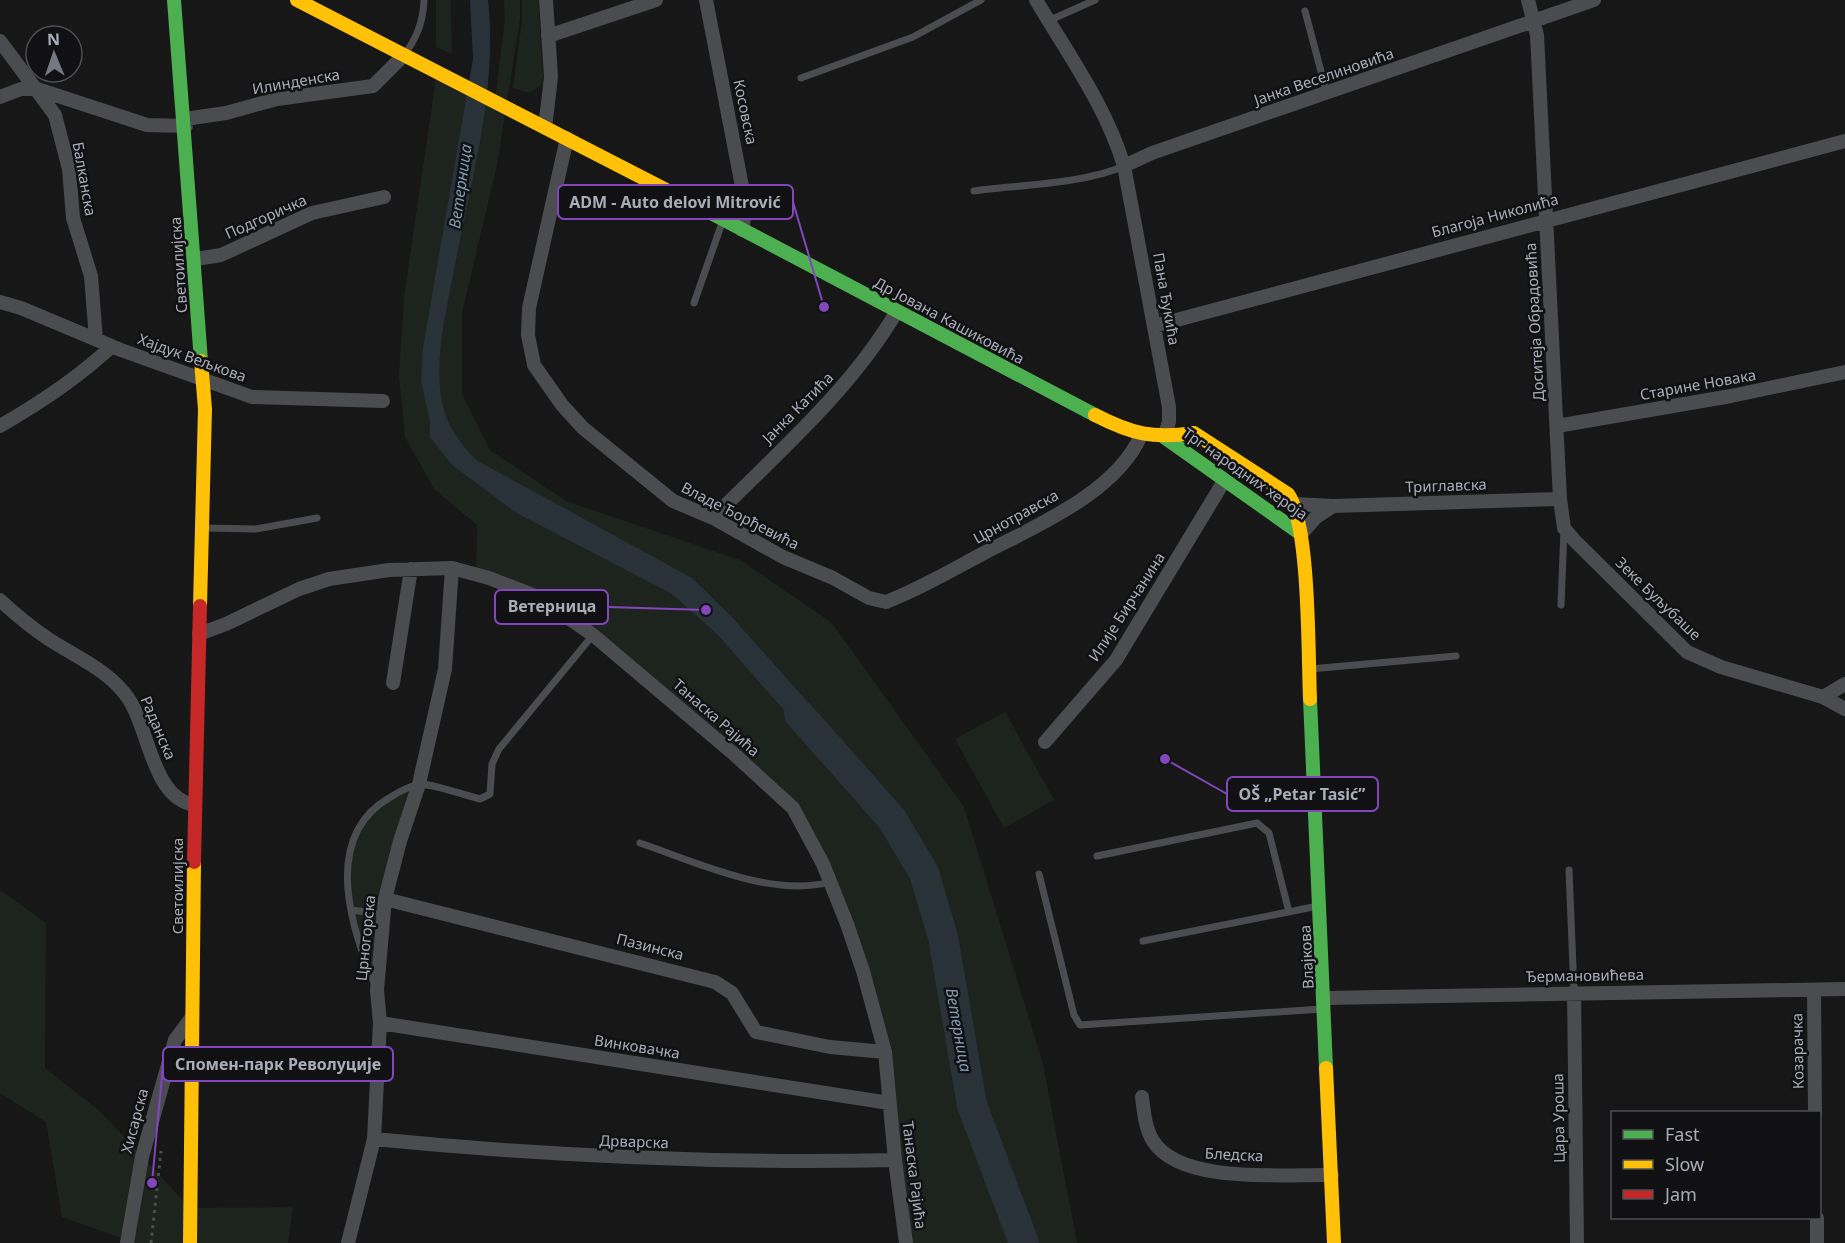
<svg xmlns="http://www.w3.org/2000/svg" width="1845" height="1243" font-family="'Noto Sans',sans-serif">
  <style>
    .green { fill: #1d241e }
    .water { fill: #2a3239 }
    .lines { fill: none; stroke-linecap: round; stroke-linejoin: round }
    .river { stroke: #2a3239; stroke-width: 30 }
    .path { stroke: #4d4e52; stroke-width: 3; stroke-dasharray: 3 4.5; stroke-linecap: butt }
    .lane { stroke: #4b4c50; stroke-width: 7 }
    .street { stroke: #4b4c50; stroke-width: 14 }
    .fast { stroke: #4caf50; stroke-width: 14 }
    .slow { stroke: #ffc107; stroke-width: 14 }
    .jam { stroke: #c62828; stroke-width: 14 }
    .labels { text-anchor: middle; stroke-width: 5; stroke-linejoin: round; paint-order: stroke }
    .street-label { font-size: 15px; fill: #a8adb8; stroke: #111113 }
    .water-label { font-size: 16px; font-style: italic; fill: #7f9bb3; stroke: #111113 }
    .leader { fill: none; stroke: #8446be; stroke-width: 2 }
    .callout-dot { fill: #8446be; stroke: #111113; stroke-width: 2 }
    .callout { fill: #111113; stroke: #8446be; stroke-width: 2 }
    .callout-label { font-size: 16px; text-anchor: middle; font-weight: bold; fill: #a8adb8 }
  </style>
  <rect width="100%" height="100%" fill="#171717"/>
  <path class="green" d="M 436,0 L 451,0 L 452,54 L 436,47 Z
    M 504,0 L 520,0 L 520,19 L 497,165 L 462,313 L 462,394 L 490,450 L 566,501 L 740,560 L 832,623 L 964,807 L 1043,1064 L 1077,1243 L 906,1243 L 885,1052 L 863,971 L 793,808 L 538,597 L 476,574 L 477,525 L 434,489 L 405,437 L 399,376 L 404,297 L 437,71 L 495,100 L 505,19 Z
    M 522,0 L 538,0 L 543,77 L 540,86 L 529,93 L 513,88 L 522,21 Z
    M 1005,712 L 1054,800 L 1004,828 L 955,739 Z
    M 419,784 L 400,841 L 377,990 L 351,910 L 352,846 L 378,804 Z
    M 0,890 L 46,923 L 45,1068 L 101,1112 L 190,1208 L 293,1207 L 288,1243 L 127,1243 L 127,1240 L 62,1217 L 46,1122 L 0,1093 Z"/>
  <path class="water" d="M 470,0 L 488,0 C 498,91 470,186 453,275 C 445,317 433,364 443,407 C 449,429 460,443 476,460 L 692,578 L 732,617 L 838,736 L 819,750 L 718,635 L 672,594 L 515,512 L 452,465 L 430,437 L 430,421 L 421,381 L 423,348 L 473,59 Z"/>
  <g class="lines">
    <path class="river" d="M 799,714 L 892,819 L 924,873 L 943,937 L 972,1105 L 1024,1243"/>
    <path class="path" d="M 151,1243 L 161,1151"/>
    <path class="lane" d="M 1305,11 L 1327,94
      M 1048,21 L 1095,0
      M 404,55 C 417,38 423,22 424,0
      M 801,78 L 913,37 L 981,0
      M 974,191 C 1018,185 1084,184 1124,166
      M 694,303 L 722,223
      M 205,528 L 256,529 L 317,518
      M 1561,605 L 1564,530
      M 1310,669 L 1456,656
      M 640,843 C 696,862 772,898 830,882
      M 1097,856 L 1257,823 L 1269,833 L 1289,912
      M 1569,870 L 1574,992
      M 1039,874 L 1074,1015 L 1080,1025 L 1322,1009
      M 351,910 L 382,914
      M 1143,941 L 1318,906
      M 375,985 C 351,929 322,837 389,798 C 397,793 408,786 418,785 C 430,782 466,796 480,799 L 490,794 L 492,764 L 499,749 L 593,635"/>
    <path class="street" d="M 706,0 L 746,207 L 742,230
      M 1036,0 C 1068,54 1106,106 1124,166 L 1169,407 L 1169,422 L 1164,437
      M 1528,0 L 1537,35 L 1560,499 L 1564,528 L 1574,540 L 1687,652 L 1721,667 L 1823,697 L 1845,709
      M 548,36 L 656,0
      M 0,41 L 55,115 L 69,169 L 73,218 L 91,276 L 96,339
      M 0,97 L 21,89 L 37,89 L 147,125 L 186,126
      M 185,119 L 226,113 L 277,99 L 373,86 L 402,57
      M 545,128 L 551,77 L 546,0
      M 567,138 L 529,308 L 528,335 L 534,365 L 562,405 L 583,428 L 673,501 L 713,518 L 783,557 L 833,578 L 869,598 L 886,602 C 920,589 952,570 984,553 C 1036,526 1117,492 1141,435
      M 1124,166 L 1152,153 L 1594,0
      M 196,259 L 221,255 L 312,213 L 384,197
      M 0,302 L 21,308 L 121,350 L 252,397 L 383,401
      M 1154,326 L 1845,141
      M 0,426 C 40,403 78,378 112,346
      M 1557,426 L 1731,396 L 1845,372
      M 1295,504 L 1333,506 L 1316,517 L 1301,534
      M 1333,506 L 1560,499
      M 713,518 C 777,453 850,391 897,311
      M 0,600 C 16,615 32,628 50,640 C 78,658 112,672 130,701 C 149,731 153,799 195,805
      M 199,634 L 226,624 L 299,589 L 329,579 L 389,570 L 452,568 L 489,578 L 538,597 L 593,635 L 735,755 L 793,808 L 823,864 L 847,924 L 863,971 L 885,1052 L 895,1160 L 906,1243
      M 393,683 L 411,569
      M 1823,697 L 1845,684
      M 1045,742 L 1116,660 L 1224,481
      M 385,899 L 715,982 L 732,993 L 756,1032 L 830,1047 L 885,1052
      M 1814,990 L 1815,1112
      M 1574,992 L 1577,1243
      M 1325,998 L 1845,989
      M 380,1023 L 889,1103
      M 1142,1097 C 1144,1112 1145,1128 1153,1141 C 1181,1185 1285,1174 1332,1175
      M 374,1139 C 547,1156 720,1164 895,1160
      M 1817,1218 L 1817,1243
      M 127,1243 L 142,1157 L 175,1040 L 192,1017
      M 348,1243 L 374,1139 L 380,1023 L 377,990 L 385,899 L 400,841 L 419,784 L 445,669 L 452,568"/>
    <path class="fast" d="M 174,0 L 201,361
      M 711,213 L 1095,415
      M 1164,437 L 1301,534
      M 1310,699 L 1326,1068"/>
    <path class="slow" d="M 297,0 L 711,213
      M 1095,415 C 1132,434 1153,439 1194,433 L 1288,494 C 1310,525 1308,655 1310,699
      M 200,606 L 205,409 L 201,361
      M 1326,1068 L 1334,1243
      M 190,1243 L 194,862"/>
    <path class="jam" d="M 194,862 L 200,606"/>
  </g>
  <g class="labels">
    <g class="street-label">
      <text transform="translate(1324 77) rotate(-19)" y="5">Јанка Веселиновића</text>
      <text transform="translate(296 82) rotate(-10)" y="5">Илинденска</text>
      <text transform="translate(745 112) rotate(78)" y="5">Косовска</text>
      <text transform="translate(84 179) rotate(80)" y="5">Балканска</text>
      <text transform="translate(1495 216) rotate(-15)" y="5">Благоја Николића</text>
      <text transform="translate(266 217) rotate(-24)" y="5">Подгоричка</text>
      <text transform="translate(179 265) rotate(-94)" y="5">Светоилијска</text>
      <text transform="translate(1166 299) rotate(80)" y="5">Пана Ђукића</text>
      <text transform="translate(949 321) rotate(28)" y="5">Др Јована Кашиковића</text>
      <text transform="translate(1535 322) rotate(-93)" y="5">Доситеја Обрадовића</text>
      <text transform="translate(192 358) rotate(20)" y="5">Хајдук Вељкова</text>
      <text transform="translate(1698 385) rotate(-10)" y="5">Старине Новака</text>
      <text transform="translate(798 408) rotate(-45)" y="5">Јанка Катића</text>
      <text transform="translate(1245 474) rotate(35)" y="5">Трг народних хероја</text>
      <text transform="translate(1446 486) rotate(-2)" y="5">Триглавска</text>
      <text transform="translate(740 516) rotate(27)" y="5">Владе Ђорђевића</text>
      <text transform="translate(1016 517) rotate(-29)" y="5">Црнотравска</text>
      <text transform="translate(1658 599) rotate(44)" y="5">Зеке Буљубаше</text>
      <text transform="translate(1127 607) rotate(-57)" y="5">Илије Бирчанина</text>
      <text transform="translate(716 718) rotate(41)" y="5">Танаска Рајића</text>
      <text transform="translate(158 728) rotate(67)" y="5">Раданска</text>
      <text transform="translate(178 886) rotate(-90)" y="5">Светоилијска</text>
      <text transform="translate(366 938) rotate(-84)" y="5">Црногорска</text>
      <text transform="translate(650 947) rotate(14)" y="5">Пазинска</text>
      <text transform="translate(1307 957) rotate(-93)" y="5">Влајкова</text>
      <text transform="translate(1585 976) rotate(-1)" y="5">Ђермановићева</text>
      <text transform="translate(637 1047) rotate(9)" y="5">Винковачка</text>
      <text transform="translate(1798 1051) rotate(-91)" y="5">Козарачка</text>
      <text transform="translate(1559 1118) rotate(-91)" y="5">Цара Уроша</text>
      <text transform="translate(135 1121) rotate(-75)" y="5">Хисарска</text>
      <text transform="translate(634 1142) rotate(2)" y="5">Дрварска</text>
      <text transform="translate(1234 1155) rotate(3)" y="5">Бледска</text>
      <text transform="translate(914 1175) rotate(83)" y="5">Танаска Рајића</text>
    </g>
    <g class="water-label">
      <text transform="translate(460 186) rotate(-82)" y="6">Ветерница</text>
      <text transform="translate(959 1030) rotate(80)" y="6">Ветерница</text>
    </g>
  </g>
  <path class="leader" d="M824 307L793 202M706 610L608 607M1165 759L1227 794M152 1183L163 1064"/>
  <g class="callout-dot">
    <circle cx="824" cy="307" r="6"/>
    <circle cx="706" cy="610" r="6"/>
    <circle cx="1165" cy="759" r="6"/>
    <circle cx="152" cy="1183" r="6"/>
  </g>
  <g class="callout">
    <rect x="558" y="185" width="235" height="34" rx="6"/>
    <rect x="495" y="590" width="113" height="34" rx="6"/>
    <rect x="1227" y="777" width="151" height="34" rx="6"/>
    <rect x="163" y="1047" width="230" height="34" rx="6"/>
  </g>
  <g class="callout-label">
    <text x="675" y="208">ADM - Auto delovi Mitrović</text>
    <text x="552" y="612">Ветерница</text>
    <text x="1302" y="800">OŠ „Petar Tasić”</text>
    <text x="278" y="1070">Спомен-парк Револуције</text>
  </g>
  <rect x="1611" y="1111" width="210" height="108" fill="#111113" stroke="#4d4f55" stroke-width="1.5"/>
  <rect x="1623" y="1130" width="30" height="9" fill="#4caf50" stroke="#4d4f55" stroke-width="1.5"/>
  <text x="1665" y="1141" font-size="18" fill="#a8adb8">Fast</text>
  <rect x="1623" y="1160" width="30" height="9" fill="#ffc107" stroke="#4d4f55" stroke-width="1.5"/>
  <text x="1665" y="1171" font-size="18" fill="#a8adb8">Slow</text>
  <rect x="1623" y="1190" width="30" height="9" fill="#c62828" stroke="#4d4f55" stroke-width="1.5"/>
  <text x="1665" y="1201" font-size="18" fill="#a8adb8">Jam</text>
  <g transform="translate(54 54) rotate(358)"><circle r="28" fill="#111113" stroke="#4d4f55" stroke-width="1.5"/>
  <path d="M0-4.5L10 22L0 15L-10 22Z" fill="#757880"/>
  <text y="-9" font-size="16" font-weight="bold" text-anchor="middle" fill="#a8adb8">N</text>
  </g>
</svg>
